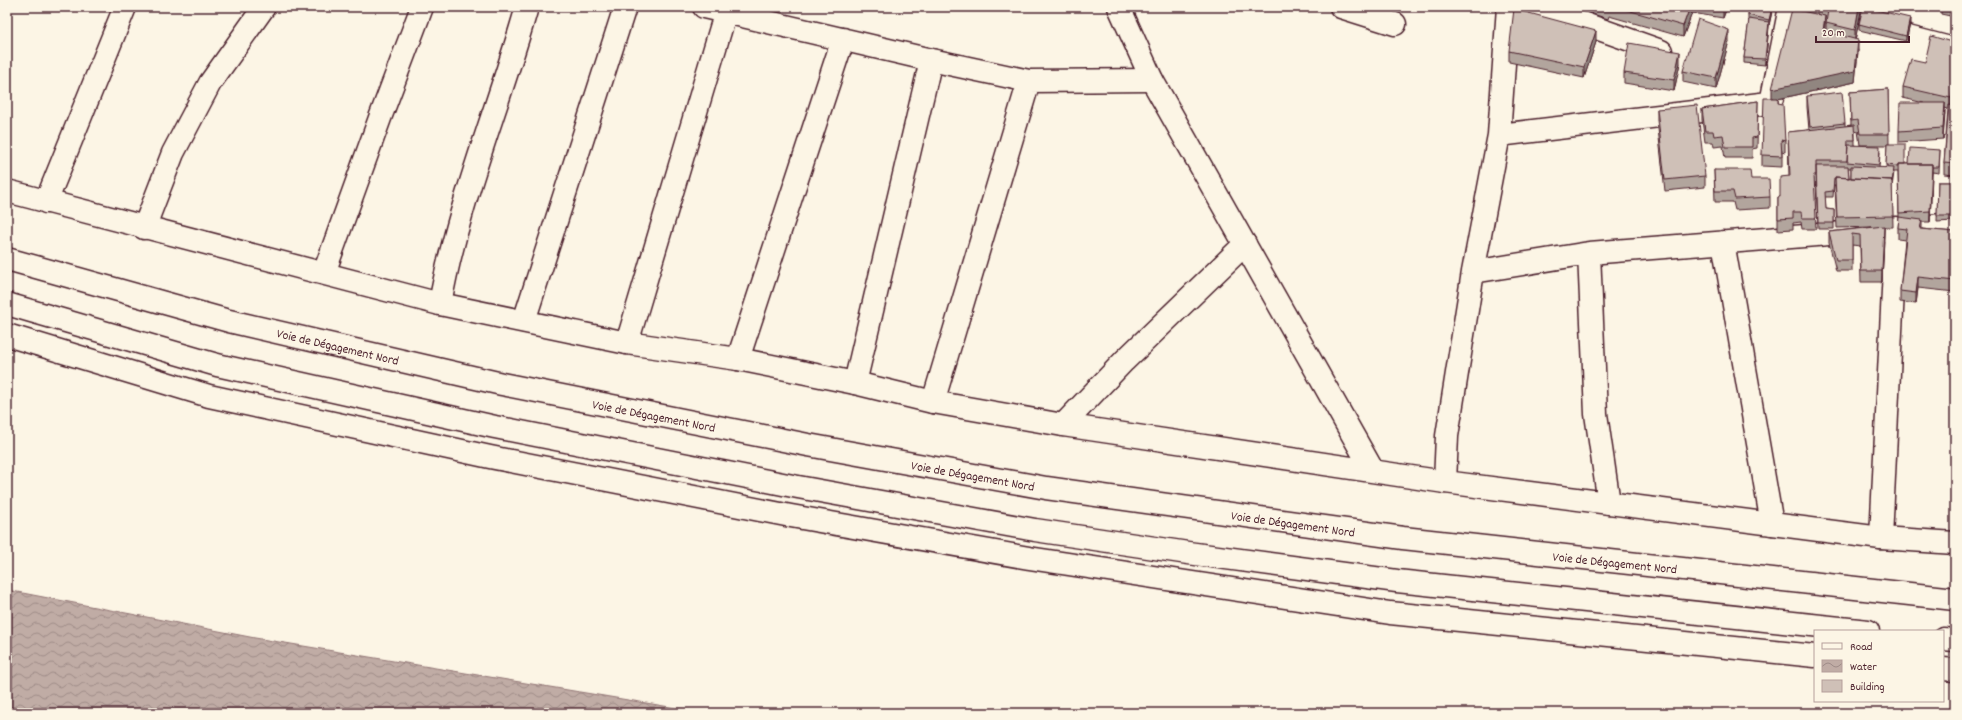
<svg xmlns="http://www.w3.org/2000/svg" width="1962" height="720" font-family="Dekko,sans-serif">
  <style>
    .water { fill: url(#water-waves); stroke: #917474 }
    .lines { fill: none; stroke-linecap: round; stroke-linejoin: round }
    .minor-casing { stroke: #4a1f2b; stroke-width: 25 }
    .major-casing { stroke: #4a1f2b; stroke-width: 25 }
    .highway-casing { stroke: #4a1f2b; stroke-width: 25 }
    .minor { stroke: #fcf5e5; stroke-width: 22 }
    .major { stroke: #fcf5e5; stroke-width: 22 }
    .highway { stroke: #fcf5e5; stroke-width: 22 }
    .wall { fill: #b2a59d; stroke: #4a1f2b; fill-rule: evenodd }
    .shaded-wall { fill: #918680; stroke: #4a1f2b }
    .building { fill: #cfc0b7; stroke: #4a1f2b }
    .labels { text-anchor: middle; stroke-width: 3; stroke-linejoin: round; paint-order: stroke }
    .street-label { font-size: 13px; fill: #4a1f2b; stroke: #fcf5e5 }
  </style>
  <defs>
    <pattern id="water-waves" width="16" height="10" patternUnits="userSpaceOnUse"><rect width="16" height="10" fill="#c0aca5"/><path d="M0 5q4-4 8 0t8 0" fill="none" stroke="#9e8b87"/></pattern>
  </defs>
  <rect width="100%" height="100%" fill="#fcf5e5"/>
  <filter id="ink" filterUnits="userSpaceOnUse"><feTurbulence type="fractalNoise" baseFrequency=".025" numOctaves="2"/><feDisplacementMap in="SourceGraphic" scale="8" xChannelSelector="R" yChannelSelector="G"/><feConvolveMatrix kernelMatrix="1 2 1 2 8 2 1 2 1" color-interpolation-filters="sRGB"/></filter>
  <g filter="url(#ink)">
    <path class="water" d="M 7,590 L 255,638 L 706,713 L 7,713 Z"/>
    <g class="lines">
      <g class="minor-casing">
        <path id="minor" d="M 704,7 L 931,60 L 1029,81 L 1152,80
          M 1341,7 L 1395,24
          M 1537,7 L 1661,51
          M 1886,7 L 1955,25
          M 1499,135 L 1769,103 L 1772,98 L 1790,7
          M 46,202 L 125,7
          M 144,228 L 173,153 L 210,83 L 264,7
          M 1723,242 L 1772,524
          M 1589,253 L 1596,414 L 1609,503
          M 1473,272 L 1589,253 L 1955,224
          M 324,273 L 380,118 L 422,7
          M 440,304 C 458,202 499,106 527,7
          M 524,321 L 625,7
          M 627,343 L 726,11
          M 738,359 L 843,39
          M 855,383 L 931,60
          M 933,402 L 1029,81
          M 1063,425 L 1124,361 L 1245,244
          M 1445,482 L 1447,436 L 1473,272 L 1499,135 L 1508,7
          M 1881,538 L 1896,228"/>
      </g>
      <g class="major-casing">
        <path id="major" d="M 1119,7 L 1152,80 L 1373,471
          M 7,191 L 440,304 L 627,343 L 738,359 L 855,383 L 933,402 L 1063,425 L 1445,482 L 1881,538 L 1955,543"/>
      </g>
      <g class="highway-casing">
        <path id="highway" d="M 7,259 L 229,321 L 502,384 L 808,445 L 1046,488 L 1403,538 L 1955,599
          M 7,304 L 217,365 L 495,427 L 798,487 L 1035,530 L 1188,553 L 1397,581 L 1868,631
          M 7,335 L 209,396 L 490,457 L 791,516 L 1029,558 L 1390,613 L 1815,656
          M 1943,639 L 1955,640
          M 1943,669 L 1955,670"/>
      </g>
      <use href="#minor" class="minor"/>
      <use href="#major" class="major"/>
      <use href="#highway" class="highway"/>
    </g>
    <path class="wall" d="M 1572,7 L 1727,7 L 1723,18 L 1692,13 L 1683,37 L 1609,16 L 1608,19 Z
      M 1749,7 L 1773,7 L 1769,25 L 1765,65 L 1744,63 L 1744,58 L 1749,21 L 1748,20 L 1748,15 Z
      M 1799,7 L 1861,7 L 1861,11 L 1855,39 L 1858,51 L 1855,82 L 1778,99 L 1778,103 L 1785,141 L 1785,152 L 1782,151 L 1782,167 L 1762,166 L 1762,155 L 1772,98 L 1799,11 ZM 1825,20 L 1826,21 L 1826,32 L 1824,32 Z
      M 1941,7 L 1955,7 L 1955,17 L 1941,14 Z
      M 1859,24 L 1910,24 L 1906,41 L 1859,30 Z
      M 1729,41 L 1716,89 L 1683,82 L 1683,71 Z
      M 1596,42 L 1584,78 L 1509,62 L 1509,51 Z
      M 1955,43 L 1955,90 L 1952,105 L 1955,106 L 1955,175 L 1944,174 L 1944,163 L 1948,109 L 1945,108 L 1943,139 L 1899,142 L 1899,131 L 1924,103 L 1903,98 L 1903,87 L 1925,62 Z
      M 1680,63 L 1674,91 L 1624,83 L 1624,73 Z
      M 1888,89 L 1889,144 L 1905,164 L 1909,164 L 1940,150 L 1939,173 L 1932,172 L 1930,222 L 1922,222 L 1922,229 L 1955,232 L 1955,292 L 1918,288 L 1916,304 L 1900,302 L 1900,291 L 1905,240 L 1898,239 L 1898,228 L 1899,217 L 1898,172 L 1894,172 L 1892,187 L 1893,227 L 1884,227 L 1882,282 L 1861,282 L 1860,246 L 1852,245 L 1852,271 L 1836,271 L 1829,243 L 1829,232 L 1872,227 L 1837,228 L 1835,185 L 1834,185 L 1833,197 L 1825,197 L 1826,209 L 1834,210 L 1834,229 L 1818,229 L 1816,182 L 1816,186 L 1814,186 L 1816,229 L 1802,229 L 1801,222 L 1793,223 L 1793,229 L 1778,230 L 1778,197 L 1780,197 L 1789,176 L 1788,132 L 1809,130 L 1807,107 L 1807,96 L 1845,123 L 1845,126 L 1851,125 L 1850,92 ZM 1858,131 L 1860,145 L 1887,145 L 1886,168 L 1879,168 L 1880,152 L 1855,145 L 1855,132 ZM 1848,168 L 1851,168 L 1851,178 L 1849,178 Z
      M 1758,101 L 1757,148 L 1752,149 L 1752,158 L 1725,158 L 1723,146 L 1714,147 L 1713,142 L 1705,142 L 1702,120 L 1702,109 Z
      M 1657,109 L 1705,176 L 1705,187 L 1665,191 L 1657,120 Z
      M 1714,170 L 1751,179 L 1770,197 L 1770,208 L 1735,210 L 1733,202 L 1715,202 Z
      M 1938,182 L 1954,182 L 1954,221 L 1937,222 Z"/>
    <path class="shaded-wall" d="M 1690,7 L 1692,7 L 1692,13 L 1683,37 L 1683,26 Z
      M 1723,7 L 1727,7 L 1723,18 Z
      M 1772,7 L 1773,7 L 1769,25 L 1769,20 Z
      M 1859,7 L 1861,7 L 1861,11 L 1855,41 L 1855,30 Z
      M 1825,16 L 1825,27 L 1823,42 L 1823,31 Z
      M 1910,18 L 1910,24 L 1906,41 L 1906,36 Z
      M 1769,22 L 1769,27 L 1765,65 L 1765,59 Z
      M 1729,30 L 1729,41 L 1716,89 L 1716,78 Z
      M 1596,31 L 1596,42 L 1584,78 L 1584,67 Z
      M 1858,40 L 1858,51 L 1855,82 L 1778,99 L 1778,109 L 1772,100 L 1772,89 Z
      M 1680,52 L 1680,63 L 1674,91 L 1674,80 Z
      M 1955,79 L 1955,90 L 1951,109 L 1951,98 Z
      M 1945,103 L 1945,114 L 1943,139 L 1943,128 Z
      M 1932,164 L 1932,175 L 1930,222 L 1930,211 Z
      M 1884,226 L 1884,237 L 1882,282 L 1882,271 Z
      M 1918,277 L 1918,288 L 1916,304 L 1916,293 Z"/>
    <path class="building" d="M 1617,7 L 1690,7 L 1683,26 Z
      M 1749,7 L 1772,7 L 1769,20 L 1748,15 Z
      M 1813,7 L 1859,7 L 1855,30 L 1826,23 L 1828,10 Z
      M 1863,7 L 1910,18 L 1906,36 L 1859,24 Z
      M 1514,9 L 1596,31 L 1584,67 L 1509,51 Z
      M 1792,9 L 1825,16 L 1823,31 L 1858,40 L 1855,71 L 1772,89 Z
      M 1698,19 L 1729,30 L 1716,78 L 1683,71 Z
      M 1749,19 L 1769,22 L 1765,59 L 1744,58 Z
      M 1931,36 L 1955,43 L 1955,79 L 1951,98 L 1903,87 L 1911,59 L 1925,62 Z
      M 1629,43 L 1680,52 L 1674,80 L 1624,73 Z
      M 1888,89 L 1889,134 L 1860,134 L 1858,120 L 1851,121 L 1850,92 Z
      M 1842,92 L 1845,123 L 1810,127 L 1807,96 Z
      M 1764,98 L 1778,98 L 1778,103 L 1783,104 L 1785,141 L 1781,140 L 1782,156 L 1762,155 Z
      M 1758,101 L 1757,137 L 1752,138 L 1752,147 L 1725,147 L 1723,135 L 1714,136 L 1713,131 L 1705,131 L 1702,109 Z
      M 1900,103 L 1945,103 L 1943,128 L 1899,131 Z
      M 1697,105 L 1705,176 L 1665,180 L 1657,109 Z
      M 1949,105 L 1955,106 L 1955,164 L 1944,163 Z
      M 1854,125 L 1855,140 L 1848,140 L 1847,161 L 1816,161 L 1816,175 L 1814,175 L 1816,218 L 1802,218 L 1801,212 L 1793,212 L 1793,218 L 1778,219 L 1778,197 L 1780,197 L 1780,177 L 1790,176 L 1788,132 Z
      M 1887,144 L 1905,144 L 1905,164 L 1898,164 L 1898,166 L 1886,165 Z
      M 1848,145 L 1880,146 L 1879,165 L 1847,162 Z
      M 1910,148 L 1940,150 L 1939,167 L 1932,167 L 1932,164 L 1909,164 Z
      M 1898,164 L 1932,164 L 1930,211 L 1899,213 Z
      M 1816,166 L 1848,166 L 1849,178 L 1835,177 L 1835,179 L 1834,179 L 1833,191 L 1825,192 L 1826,209 L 1834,210 L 1834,223 L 1818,223 Z
      M 1851,166 L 1894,168 L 1892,182 L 1892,180 L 1851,178 Z
      M 1714,170 L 1750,170 L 1751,179 L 1769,179 L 1770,197 L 1735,199 L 1733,191 L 1715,191 Z
      M 1835,177 L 1892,180 L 1893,216 L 1837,217 Z
      M 1938,182 L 1954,182 L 1954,216 L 1937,216 Z
      M 1899,217 L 1922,220 L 1920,229 L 1955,232 L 1955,281 L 1918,277 L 1916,293 L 1900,291 L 1907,229 L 1898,228 Z
      M 1884,226 L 1882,271 L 1861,271 L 1860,235 L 1852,234 L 1852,260 L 1836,260 L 1829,232 Z"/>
  </g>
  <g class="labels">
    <g class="street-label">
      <text transform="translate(338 346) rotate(13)" y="5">Voie de Dégagement Nord</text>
      <text transform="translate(654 415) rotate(11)" y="5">Voie de Dégagement Nord</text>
      <text transform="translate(973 475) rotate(10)" y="5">Voie de Dégagement Nord</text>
      <text transform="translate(1293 523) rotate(8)" y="5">Voie de Dégagement Nord</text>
      <text transform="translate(1615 562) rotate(6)" y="5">Voie de Dégagement Nord</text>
    </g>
  </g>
  <rect width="1962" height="720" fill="none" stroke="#fcf5e5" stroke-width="24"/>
  <rect x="12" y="12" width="1938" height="696" fill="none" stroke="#4a1f2b" stroke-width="1.5" filter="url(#ink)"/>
  <rect x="1814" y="630" width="130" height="72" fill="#fcf5e5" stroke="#b59f9b"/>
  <rect x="1822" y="643" width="20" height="6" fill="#fcf5e5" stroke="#b59f9b"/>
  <text x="1850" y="650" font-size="12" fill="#4a1f2b">Road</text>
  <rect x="1822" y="660" width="20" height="12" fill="url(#water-waves)" stroke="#b59f9b"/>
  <text x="1850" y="670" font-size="12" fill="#4a1f2b">Water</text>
  <rect x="1822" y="680" width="20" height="12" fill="#cfc0b7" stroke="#b59f9b"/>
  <text x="1850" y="690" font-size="12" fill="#4a1f2b">Building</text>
  <path d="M1816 36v6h93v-6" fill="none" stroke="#4a1f2b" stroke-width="2"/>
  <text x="1822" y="36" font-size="12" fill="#4a1f2b" stroke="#fcf5e5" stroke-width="3" paint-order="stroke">20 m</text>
</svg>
